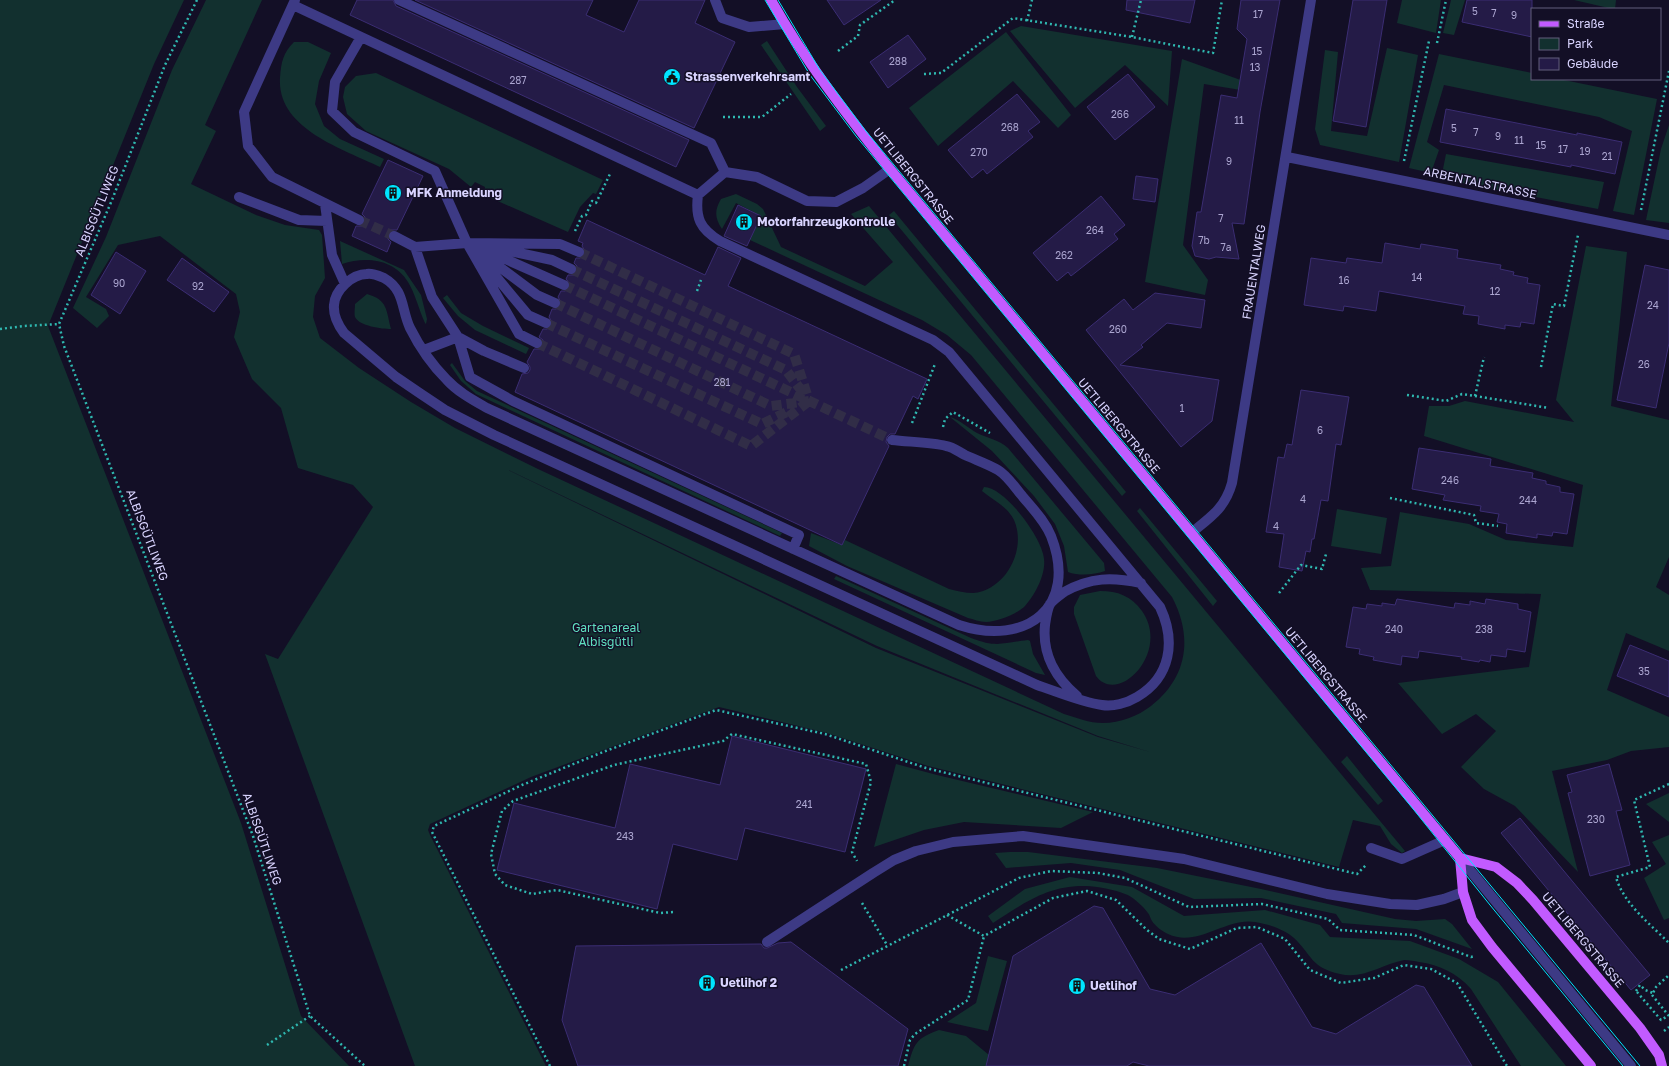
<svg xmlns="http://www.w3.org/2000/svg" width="1669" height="1066" font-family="'Golos Text',sans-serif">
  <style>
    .green { fill: #12302f; fill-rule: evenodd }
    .building { fill: #241b47; stroke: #3b2d73 }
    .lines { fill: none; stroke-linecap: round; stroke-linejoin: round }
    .minor-tunnel { stroke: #312d47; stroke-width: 10; stroke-dasharray: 10 5; stroke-linecap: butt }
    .path { stroke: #2fb8b0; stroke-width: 2.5; stroke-dasharray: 2 3; stroke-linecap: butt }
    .minor { stroke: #3d3a85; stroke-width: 10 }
    .major { stroke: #c25bff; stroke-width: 10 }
    .tram { stroke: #00e5ff; stroke-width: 1 }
    .labels { text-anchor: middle; stroke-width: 3; stroke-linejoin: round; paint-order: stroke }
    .number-label { font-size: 10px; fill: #aca6d1 }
    .poi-label { font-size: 12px; font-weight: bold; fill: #d9d4ff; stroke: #130f26; text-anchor: start }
    .street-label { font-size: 12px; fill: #d9d4ff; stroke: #130f26 }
    .park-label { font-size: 12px; fill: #5fe0c0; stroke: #130f26 }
  </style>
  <rect width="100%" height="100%" fill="#130f26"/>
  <path class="green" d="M 0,0 L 184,0 L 154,64 L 48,326 L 241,823 L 301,1016 L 349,1066 L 0,1066 Z
    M 206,0 L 262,0 L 205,125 L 216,131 L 191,184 L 256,215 L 285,225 L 319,230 L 322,235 L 325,278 L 315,296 L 313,317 L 320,338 L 359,368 L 411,402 L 455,428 L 538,469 L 1064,714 C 1077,718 1089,723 1103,723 C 1120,723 1138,716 1151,706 C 1188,677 1193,637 1172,597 L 971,355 L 947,335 L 922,320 L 750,240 L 761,216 L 736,203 L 722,229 C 715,218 714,211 721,199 L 736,194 L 757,204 L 763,209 L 781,247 L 865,286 L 893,262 L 851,214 L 869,206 L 1405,851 L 1402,853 L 1391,844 L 1380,826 L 1353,820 L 1339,867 L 928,766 L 827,733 L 719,707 L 531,777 L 430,824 L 428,830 L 430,835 L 546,1066 L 415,1066 L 265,654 L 278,659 L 373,507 L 353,485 L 298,468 L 281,408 L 252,379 L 234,337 L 240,312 L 236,294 L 160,236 L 118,245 L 86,297 L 106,309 L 109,316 L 97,328 L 73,308 L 106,237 L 172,70 ZM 471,452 L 877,646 L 1098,736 L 1150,752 L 1098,737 L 876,648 Z
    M 1402,0 L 1441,0 L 1436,33 L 1397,23 Z
    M 1451,0 L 1465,0 L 1454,35 L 1443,33 Z
    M 1574,0 L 1616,0 L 1615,9 L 1613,9 Z
    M 1021,26 L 1172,51 L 1168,106 L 1125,65 L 1075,108 L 1010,31 Z
    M 1006,32 L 1071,115 L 1058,128 L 1013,81 L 938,146 L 909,108 Z
    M 767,41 L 797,87 L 826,126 L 820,131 L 761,45 Z
    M 294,42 L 308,42 L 331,53 L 319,81 L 315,104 L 324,126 L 340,139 L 384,159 L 380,167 C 343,149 277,129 280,78 C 281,62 283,53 294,42 Z
    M 1387,48 L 1418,55 L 1399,162 L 1320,145 L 1315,129 L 1325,50 L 1338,52 L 1331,131 L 1367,136 Z
    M 1439,54 L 1532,73 L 1532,79 L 1559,79 L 1657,99 L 1634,215 L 1613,211 L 1632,131 L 1599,117 L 1444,85 L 1427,142 L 1439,150 L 1431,173 L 1409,168 Z
    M 1182,59 L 1249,83 L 1247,91 L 1204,84 L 1183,245 L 1208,280 L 1205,295 L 1145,282 Z
    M 376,73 L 603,180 L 596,194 L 593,193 L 580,207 L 568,232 L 484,195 L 485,187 L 475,182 L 471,187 L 449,169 L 366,131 L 347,114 L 343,97 L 345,87 L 356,76 Z
    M 1669,125 L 1669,223 L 1646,220 L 1661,149 Z
    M 1446,154 L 1604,182 L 1598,209 L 1441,179 Z
    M 894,211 L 1126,492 L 1122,496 L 889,215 Z
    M 340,241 L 404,270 L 421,295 L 427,319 L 426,324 L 425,323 C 419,310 415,293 408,282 C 394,259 366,256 342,264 Z
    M 1586,246 L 1627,252 L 1611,406 L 1669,420 L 1669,557 L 1656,587 L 1669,595 L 1669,651 L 1626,633 L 1607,690 L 1669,717 L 1669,747 L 1631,751 L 1607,760 L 1552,771 L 1578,872 L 1515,806 L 1484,789 L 1461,767 L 1496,731 L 1476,714 L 1442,734 L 1398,683 L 1529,667 L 1541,594 L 1370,590 L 1361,568 L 1391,566 L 1400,512 L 1469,524 L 1506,540 L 1573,547 L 1583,485 L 1424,436 L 1429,406 L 1449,406 L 1465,401 L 1574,422 L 1556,400 Z
    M 367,294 C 388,300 386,310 391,329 C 382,329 359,326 355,317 C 354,314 355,308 355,304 Z
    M 447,295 L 461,313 L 483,326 L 529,348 L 526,354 L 475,330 L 458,316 L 443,298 Z
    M 452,363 L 465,381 L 477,391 L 782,533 L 780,536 L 476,394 L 461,381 L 450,365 Z
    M 950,417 C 960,420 968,428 977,433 C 989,439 998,439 1008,448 L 1104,563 L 1105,571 C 1094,575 1079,576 1068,572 L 1064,546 L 1055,524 L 1034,496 L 992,451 Z
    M 984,487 C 1005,487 1043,539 1044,559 C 1046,574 1035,595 1025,606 C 1017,614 997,622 986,622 C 980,622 973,619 968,618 L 847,566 L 809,546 L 811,533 L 842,545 L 845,540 L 949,589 C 957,591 965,593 973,593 C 1006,590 1027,549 1014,520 C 1007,506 994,501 982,491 Z
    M 1140,508 L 1217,601 L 1213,606 L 1137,511 Z
    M 1337,509 L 1387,518 L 1381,554 L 1331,546 Z
    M 836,576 L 971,638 C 997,648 1002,643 1028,640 L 1030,641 L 1033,654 L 1045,675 L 1036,673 L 834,579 Z
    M 1100,591 C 1118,591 1131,596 1142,611 C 1171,652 1118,706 1096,676 L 1074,614 L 1074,607 L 1080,595 Z
    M 1347,756 L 1383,801 L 1378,805 L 1341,762 Z
    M 896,764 L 937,775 L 1093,812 L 1061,828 L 964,822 L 924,830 L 874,847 Z
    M 1669,793 L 1669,822 L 1646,804 Z
    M 1669,833 L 1669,918 L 1664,920 L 1644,878 L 1666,864 L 1652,842 L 1669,835 Z
    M 1010,852 L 1028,852 L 1157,868 L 1261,889 L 1395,919 L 1416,921 L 1445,919 L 1452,924 L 1472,949 L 1416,929 L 1342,923 L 1336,914 L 1261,898 L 1194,899 L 1120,870 L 1071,863 L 1006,868 L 995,853 Z
    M 1070,877 L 1132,887 L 1184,916 L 1265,910 L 1320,925 L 1330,937 L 1410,941 L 1459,959 L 1498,982 L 1566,1066 L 1521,1066 L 1471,989 C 1457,973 1440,965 1419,962 C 1415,961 1409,960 1404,960 C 1383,964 1362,980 1340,974 C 1310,967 1313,956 1294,938 C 1284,929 1268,924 1255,922 C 1226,917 1198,948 1168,934 C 1163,932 1155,926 1152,921 C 1150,918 1150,915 1148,913 C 1143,906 1132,896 1125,894 C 1116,890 1096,886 1086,886 C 1048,885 1024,903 993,923 L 988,916 L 1025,889 Z
    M 988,956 L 1007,961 L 988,1031 L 947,1022 L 976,1003 Z
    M 939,1030 L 966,1036 L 989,1055 L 986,1066 L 908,1066 C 914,1044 916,1038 939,1030 Z"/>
  <path class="building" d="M 357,0 L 393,0 L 396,6 L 689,140 L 676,167 L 350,15 Z
    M 415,0 L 593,0 L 586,15 L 624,32 L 639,0 L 705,0 L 695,23 L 735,42 L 694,128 Z
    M 827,0 L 881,0 L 844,25 Z
    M 1127,0 L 1195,0 L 1190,23 L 1126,10 Z
    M 1241,0 L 1280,0 L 1260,112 L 1244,224 L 1232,223 L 1239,259 L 1216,257 L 1209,259 L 1195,256 L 1192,246 L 1197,212 L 1201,212 L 1221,95 L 1237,98 L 1247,39 L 1237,29 Z
    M 1353,0 L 1387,0 L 1366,127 L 1333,121 Z
    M 1467,0 L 1532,0 L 1532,37 L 1462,22 Z
    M 908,35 L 926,59 L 888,88 L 870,62 Z
    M 1128,74 L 1155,107 L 1115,140 L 1087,107 Z
    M 1017,94 L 1040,122 L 1028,131 L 1033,137 L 987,174 L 983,169 L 972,178 L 948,150 Z
    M 1446,109 L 1577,135 L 1577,133 L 1622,142 L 1615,174 L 1571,165 L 1571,167 L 1440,142 Z
    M 388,160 L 423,176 L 397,230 L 391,230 L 388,233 L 388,239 L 391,242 L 387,252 L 352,236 L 356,226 L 362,226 L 365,223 L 365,217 L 362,214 Z
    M 1136,176 L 1158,179 L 1155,202 L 1133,199 Z
    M 1101,196 L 1125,225 L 1114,234 L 1118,239 L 1071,276 L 1068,272 L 1057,281 L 1033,253 Z
    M 738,205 L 761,216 L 747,246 L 724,236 Z
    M 587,220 L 705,275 L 718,247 L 741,258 L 728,286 L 927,379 L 918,399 L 913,396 L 895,434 L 890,434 L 887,437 L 886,442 L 889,446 L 842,545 L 515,392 L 522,374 L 528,373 L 530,370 L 530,367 L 527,362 L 534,349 L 540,349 L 543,346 L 543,340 L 539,337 L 543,329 L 547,329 L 552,326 L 552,322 L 549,317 L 552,309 L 556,309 L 561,306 L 561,302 L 558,297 L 561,291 L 565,291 L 570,288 L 570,284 L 566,279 L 568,275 L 574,275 L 577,271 L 577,266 L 574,263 L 576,258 L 580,258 L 585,255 L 585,251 L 582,246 L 583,243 L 578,241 Z
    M 1385,243 L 1420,249 L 1421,244 L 1458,250 L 1457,258 L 1501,265 L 1500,269 L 1514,272 L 1513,275 L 1528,278 L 1527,283 L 1540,285 L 1534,324 L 1521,322 L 1520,327 L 1505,325 L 1505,329 L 1478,324 L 1479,316 L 1463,314 L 1465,306 L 1379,291 L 1376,311 L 1344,306 L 1343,311 L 1304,305 L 1311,258 L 1346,263 L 1347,258 L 1382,263 Z
    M 116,252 L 146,271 L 120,314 L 91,295 Z
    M 182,258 L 229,292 L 214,312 L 167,280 Z
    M 1645,265 L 1669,270 L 1669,343 L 1656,408 L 1617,400 Z
    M 1155,293 L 1205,300 L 1201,328 L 1167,323 L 1141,345 L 1143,347 L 1120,365 L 1219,380 L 1212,421 L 1181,447 L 1086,330 L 1124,299 L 1133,310 Z
    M 1301,390 L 1349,397 L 1341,445 L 1336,444 L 1328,501 L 1321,500 L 1314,539 L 1312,539 L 1310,552 L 1306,551 L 1302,571 L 1279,567 L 1284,534 L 1266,532 L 1278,457 L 1284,458 L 1287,444 L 1292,445 Z
    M 1419,448 L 1491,459 L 1490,466 L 1533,473 L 1532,478 L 1546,481 L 1546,484 L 1560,487 L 1560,492 L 1574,494 L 1567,534 L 1553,532 L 1552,536 L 1537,534 L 1537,538 L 1506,533 L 1507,524 L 1497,522 L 1499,514 L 1480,511 L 1481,506 L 1443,500 L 1445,495 L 1412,489 Z
    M 1397,599 L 1454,608 L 1455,603 L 1470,605 L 1470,601 L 1485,604 L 1486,599 L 1518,604 L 1518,609 L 1531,612 L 1525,652 L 1507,649 L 1506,657 L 1491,655 L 1490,662 L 1480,660 L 1479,662 L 1461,659 L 1462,657 L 1419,651 L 1418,658 L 1402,656 L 1401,665 L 1373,660 L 1374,657 L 1359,654 L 1360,649 L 1346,647 L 1353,607 L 1366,609 L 1367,604 L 1382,606 L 1382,603 L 1395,605 Z
    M 1630,645 L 1669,661 L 1669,697 L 1617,676 Z
    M 732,736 L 866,769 L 845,852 L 745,828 L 737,860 L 673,844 L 657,909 L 497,870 L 514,803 L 615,828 L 630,764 L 720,785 Z
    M 1609,764 L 1622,810 L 1616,811 L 1630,865 L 1590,876 L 1568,793 L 1572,792 L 1567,775 Z
    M 1520,818 L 1650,975 L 1631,990 L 1501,833 Z
    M 1094,906 L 1103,908 L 1150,989 L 1175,995 L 1261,943 L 1312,1027 L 1336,1034 L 1416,985 L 1424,987 L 1472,1066 L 1149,1066 L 1133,1062 L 1127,1066 L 986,1066 L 1013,956 Z
    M 791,942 L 908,1029 L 898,1066 L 578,1066 L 562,1020 L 576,946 L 761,944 L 764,948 L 767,948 L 778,943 Z"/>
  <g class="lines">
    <path class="minor-tunnel" d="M 359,220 L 394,236
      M 579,252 L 794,354 L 809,401
      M 571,269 L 786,370 L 804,394
      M 564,285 L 892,440
      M 555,303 L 771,406 L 809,401
      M 546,323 L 762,424 L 791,410
      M 537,343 L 751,446 L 809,401"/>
    <path class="path" d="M 197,0 L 165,65 L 112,200 L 59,324 L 64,346 L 253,836 L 310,1016 L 365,1066
      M 1027,21 L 1032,0
      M 1132,37 L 1141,0
      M 1437,43 L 1446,0
      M 838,51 L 858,36 L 860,25 L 895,0
      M 924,74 L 941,73 L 1013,18 L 1132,37 L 1213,53 L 1222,0
      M 723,117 L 762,117 L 791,94
      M 1404,161 L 1429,41
      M 1641,210 L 1669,71
      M 575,231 L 582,216 L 586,215 L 592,201 L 596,203 L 610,174
      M 697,291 L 701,280
      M 0,329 L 24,326 L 59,324
      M 1541,367 L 1553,304 L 1564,306 L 1578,235
      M 1407,395 L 1446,401 L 1462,394 L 1475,396 L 1484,357
      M 1475,396 L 1549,408
      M 912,423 L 935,364
      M 943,427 L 945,419 L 953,412 L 990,433
      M 1390,498 L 1474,515 L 1476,523 L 1498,526
      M 1279,593 L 1301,565 L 1322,569 L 1326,554
      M 1669,784 L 1634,800 L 1650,867 L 1616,877 C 1623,903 1650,924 1669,943
      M 862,903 L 887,945
      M 673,912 L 660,913 L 557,890 L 532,894 L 505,885 L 495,874 L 491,854 L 502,811 L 513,801 L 614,765 L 723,741 L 732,734 L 866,764 L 871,782 L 852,852 L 857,861
      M 947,915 L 984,936 L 1053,898 L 1087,891 L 1116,900 L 1147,930 L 1159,939 L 1190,949 L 1237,928 L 1257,927 L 1285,939 L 1310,970 L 1341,983 L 1374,978 L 1404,965 L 1431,969 L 1457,983 L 1507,1066
      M 841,970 L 1019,878 L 1051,871 L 1098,873 L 1125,878 L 1189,907 L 1262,904 L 1328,919 L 1340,930 L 1414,935 L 1471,957 L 1475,956
      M 1636,991 L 1640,985 L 1645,990 L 1653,993
      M 1637,992 L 1661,1020 L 1668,1016
      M 1669,1016 L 1652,995 L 1656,987 L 1669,975
      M 1664,1031 L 1669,1027
      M 267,1045 L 310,1016
      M 550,1066 L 432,832 L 434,826 L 522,785 L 603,752 L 716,710 L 825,734 L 926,768 L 1357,874 L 1366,865
      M 904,1066 L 910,1040 L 915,1034 L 968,1000 L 984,936"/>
    <path class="minor" d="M 295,0 L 244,112 L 248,146 L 272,177 L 359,220
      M 399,0 L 711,143 L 725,172
      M 715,0 L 722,18 L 749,27 L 785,24
      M 293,5 L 698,195
      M 361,37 L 335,82 L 332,111 L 354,132 L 435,171 L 467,243 L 519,334 L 537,343
      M 1287,157 L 1669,235
      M 890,169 L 863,188 L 836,202 L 807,201 L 757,177 L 725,172 L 698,195 C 695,218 700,229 720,241 L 933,340 L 949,352 L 1160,607 C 1176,641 1171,677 1137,697 C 1127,703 1113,707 1102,705 C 1084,703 1055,691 1037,685 L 494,435 L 445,410 L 421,394 L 396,377 L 344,333 C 338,325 333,316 334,305 C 335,290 352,274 367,274 C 372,273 379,276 384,278 C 405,290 401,309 410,328 C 419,346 433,366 447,380 C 458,392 473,400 487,408 L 959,625 C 1026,647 1079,607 1051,536 C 1045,521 1033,509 1023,497 C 1016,489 1008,476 998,470 C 988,464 976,460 965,455 C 959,452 953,447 946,446 C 931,442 908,442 892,440
      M 239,197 L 299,220 L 327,221
      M 325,204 L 332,255 L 345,284
      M 394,236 L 415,247 L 467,243 L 560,244 L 579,252
      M 470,245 L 537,295 L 555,303
      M 415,247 L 432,297 L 458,337 L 484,351 L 524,368
      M 491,247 L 552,260 L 571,269
      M 487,251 L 564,285
      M 483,261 L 528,315 L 546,323
      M 424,350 L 458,337 L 470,377 L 513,401 L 799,535 L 793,549
      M 1191,533 C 1211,517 1225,508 1232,483 L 1311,0
      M 1077,696 C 1055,677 1042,655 1045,625 C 1046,618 1047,610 1050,604 C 1053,600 1060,595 1064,592 C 1091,577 1112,577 1141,583
      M 1371,848 L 1402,859 L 1445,840
      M 1460,858 L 1631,1066
      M 767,942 L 873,873 L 894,860 L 916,851 L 953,842 L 1023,836 L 1184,859 L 1327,894 L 1390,904 L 1417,905 L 1444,899 L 1463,892"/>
    <path class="major" d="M 771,0 C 805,61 847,115 890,169 L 1460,858 L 1463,892 L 1472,920 L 1492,947 L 1591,1066
      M 1460,858 L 1496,867 L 1517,883 L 1533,900 L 1640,1028 L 1659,1055 L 1662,1066"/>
    <path class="tram" d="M 765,0 L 810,75 L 856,136 L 1414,810 L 1490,905 L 1623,1066
      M 778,0 L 820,70 L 865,130 L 1640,1066"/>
  </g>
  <defs>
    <g id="civic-disc" transform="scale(0.9)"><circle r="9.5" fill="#00e5ff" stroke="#130f26"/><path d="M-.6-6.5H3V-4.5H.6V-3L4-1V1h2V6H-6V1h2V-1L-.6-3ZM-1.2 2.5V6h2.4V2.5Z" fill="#111"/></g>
    <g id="building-disc" transform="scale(0.9)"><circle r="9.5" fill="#00e5ff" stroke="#130f26"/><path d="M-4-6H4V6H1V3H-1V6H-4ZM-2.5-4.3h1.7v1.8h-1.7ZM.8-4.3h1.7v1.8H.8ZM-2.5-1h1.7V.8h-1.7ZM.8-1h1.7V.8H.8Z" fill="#111"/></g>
  </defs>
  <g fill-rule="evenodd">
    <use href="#civic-disc" x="672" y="77"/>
    <use href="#building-disc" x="393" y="193"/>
    <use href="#building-disc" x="744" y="222"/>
    <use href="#building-disc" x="707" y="983"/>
    <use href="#building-disc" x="1077" y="986"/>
  </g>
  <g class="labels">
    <g class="number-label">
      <text x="1475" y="15">5</text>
      <text x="1494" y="17">7</text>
      <text x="1258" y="18">17</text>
      <text x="1514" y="19">9</text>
      <text x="1257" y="55">15</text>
      <text x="898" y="65">288</text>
      <text x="1255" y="71">13</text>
      <text x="518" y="84">287</text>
      <text x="1120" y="118">266</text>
      <text x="1239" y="124">11</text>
      <text x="1010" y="131">268</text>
      <text x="1454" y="132">5</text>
      <text x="1476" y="136">7</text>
      <text x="1498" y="140">9</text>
      <text x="1519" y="144">11</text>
      <text x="1541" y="149">15</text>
      <text x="1563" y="153">17</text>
      <text x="1585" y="155">19</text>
      <text x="979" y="156">270</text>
      <text x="1607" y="160">21</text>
      <text x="1229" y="165">9</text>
      <text x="1221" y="222">7</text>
      <text x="1095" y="234">264</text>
      <text x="1204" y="244">7b</text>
      <text x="1226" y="251">7a</text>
      <text x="1064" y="259">262</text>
      <text x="1417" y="281">14</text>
      <text x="1344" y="284">16</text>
      <text x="119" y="287">90</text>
      <text x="198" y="290">92</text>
      <text x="1495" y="295">12</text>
      <text x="1653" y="309">24</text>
      <text x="1118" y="333">260</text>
      <text x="1644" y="368">26</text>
      <text x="722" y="386">281</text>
      <text x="1182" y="412">1</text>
      <text x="1320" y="434">6</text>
      <text x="1450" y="484">246</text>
      <text x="1303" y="503">4</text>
      <text x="1528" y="504">244</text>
      <text x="1276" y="530">4</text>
      <text x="1394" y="633">240</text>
      <text x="1484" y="633">238</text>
      <text x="1644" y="675">35</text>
      <text x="804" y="808">241</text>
      <text x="1596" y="823">230</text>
      <text x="625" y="840">243</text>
    </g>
    <g class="poi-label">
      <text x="685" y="81">Strassenverkehrsamt</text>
      <text x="406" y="197">MFK Anmeldung</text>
      <text x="757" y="226">Motorfahrzeugkontrolle</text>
      <text x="720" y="987">Uetlihof 2</text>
      <text x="1090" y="990">Uetlihof</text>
    </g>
    <g class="street-label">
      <text transform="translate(913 176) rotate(51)" y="4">UETLIBERGSTRASSE</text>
      <text transform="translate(1480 183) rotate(12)" y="4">ARBENTALSTRASSE</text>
      <text transform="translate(97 211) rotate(-68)" y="4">ALBISGÜTLIWEG</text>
      <text transform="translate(1254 272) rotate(-81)" y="4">FRAUENTALWEG</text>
      <text transform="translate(1119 426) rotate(50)" y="4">UETLIBERGSTRASSE</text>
      <text transform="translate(147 535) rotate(69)" y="4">ALBISGÜTLIWEG</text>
      <text transform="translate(1326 675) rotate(50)" y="4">UETLIBERGSTRASSE</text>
      <text transform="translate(262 839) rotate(71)" y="4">ALBISGÜTLIWEG</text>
      <text transform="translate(1583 940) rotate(50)" y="4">UETLIBERGSTRASSE</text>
    </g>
    <g class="park-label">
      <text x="606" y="632">Gartenareal<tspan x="606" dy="14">Albisgütli</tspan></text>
    </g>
  </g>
  <rect x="1531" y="8" width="130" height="72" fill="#130f26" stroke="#625e7d"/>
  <rect x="1539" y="21" width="20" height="6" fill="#c25bff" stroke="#625e7d"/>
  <text x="1567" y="28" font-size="12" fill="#d9d4ff">Straße</text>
  <rect x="1539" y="38" width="20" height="12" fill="#12302f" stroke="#625e7d"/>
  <text x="1567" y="48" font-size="12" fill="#d9d4ff">Park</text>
  <rect x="1539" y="58" width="20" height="12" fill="#241b47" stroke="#625e7d"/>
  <text x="1567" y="68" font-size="12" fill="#d9d4ff">Gebäude</text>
</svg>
